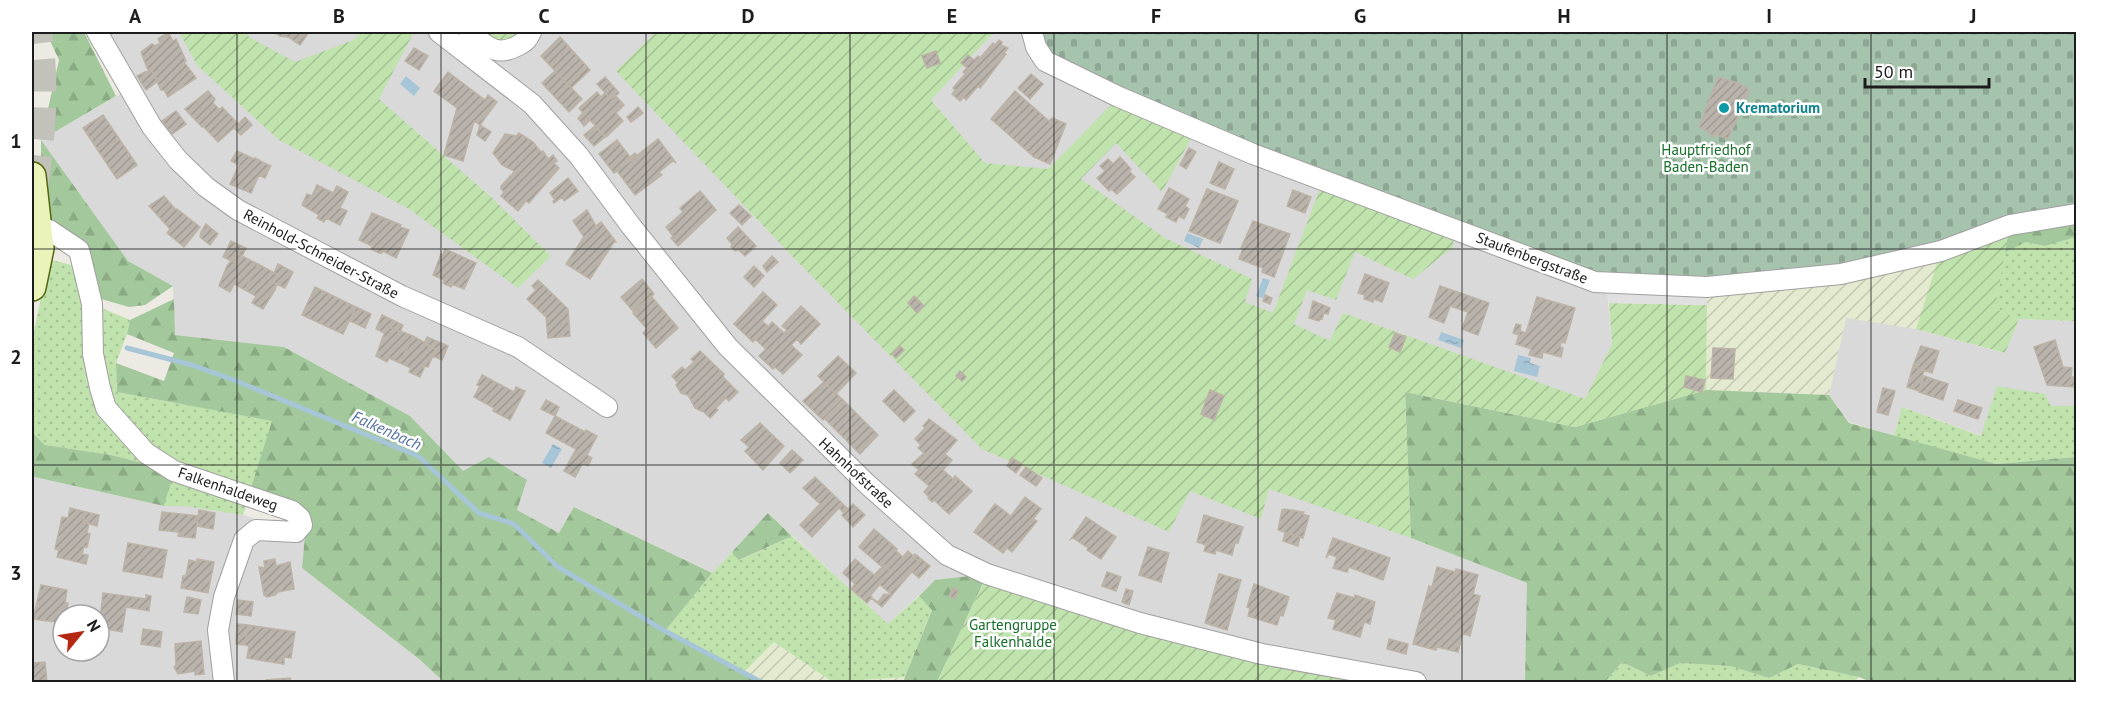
<svg xmlns="http://www.w3.org/2000/svg" width="2108" height="714" font-family="'PT Sans',sans-serif">
  <style>
    .residential { fill: #dad9d9; fill-rule: evenodd }
    .farmland { fill: url(#farmland-furrows) }
    .grass { fill: url(#grass-dots) }
    .forest { fill: url(#forest-firs) }
    .cemetery { fill: url(#cemetery-stones) }
    .garden { fill: url(#garden-furrows) }
    .parking { fill: #e0e0e0 }
    .water { fill: url(#water-ripples) }
    .lines { fill: none; stroke-linecap: round; stroke-linejoin: round }
    .stream { stroke: #a6c5d6; stroke-width: 5 }
    .building { fill: url(#building-hatch); stroke: #bcb3a6; stroke-width: 1.5 }
    .primary-tunnel { stroke: #c2c1ba; stroke-width: 32; stroke-dasharray: 32 16; stroke-linecap: butt }
    .minor-casing { stroke: #a0a0a0; stroke-width: 22 }
    .secondary-casing { stroke: #52670e; stroke-width: 30 }
    .minor { stroke: #fff; stroke-width: 20 }
    .secondary { stroke: #e9f3ba; stroke-width: 27 }
    .grid { fill: none; stroke: #1c1c1c; stroke-width: 1.5; stroke-opacity: 0.55 }
    .culture-dot { fill: #0f9aa8; stroke: #fff; stroke-width: 2 }
    .labels { text-anchor: middle; stroke-width: 5; stroke-linejoin: round; paint-order: stroke }
    .culture-label { font-size: 15px; font-weight: bold; fill: #0d838f; stroke: #fff; text-anchor: start }
    .park-label { font-size: 15px; fill: #156f28; stroke: #fff }
    .street-label { font-size: 15px; fill: #1c1c1c; stroke: #fff }
    .water-label { font-size: 16px; font-style: italic; fill: #5270a2; stroke: #fff }
    .neatline { fill: none; stroke: #1c1c1c; stroke-width: 2 }
    .grid-label { font-size: 20px; text-anchor: middle; font-weight: bold; fill: #1c1c1c }
  </style>
  <defs>
    <pattern id="farmland-furrows" width="10" height="10" patternUnits="userSpaceOnUse" patternTransform="scale(1.5)"><rect width="10" height="10" fill="#e4eacf"/><path d="M-1 1l2-2M0 10L10 0M9 11l2-2" fill="none" stroke="#c3c8b1"/></pattern>
    <pattern id="grass-dots" width="8" height="8" patternUnits="userSpaceOnUse" patternTransform="scale(1.5)"><rect width="8" height="8" fill="#c0e2ac"/><path d="M2 2h.1M6 6h.1" fill="none" stroke="#a4c193" stroke-width="1.8" stroke-linecap="round"/></pattern>
    <pattern id="forest-firs" width="22" height="20" patternUnits="userSpaceOnUse" patternTransform="scale(1.5)"><rect width="22" height="20" fill="#a2c89b"/><path d="M5 1l3.5 6h-7zM16 11l3.5 6h-7z" fill="#8bab85"/></pattern>
    <pattern id="cemetery-stones" width="16" height="16" patternUnits="userSpaceOnUse" patternTransform="scale(1.5)"><rect width="16" height="16" fill="#a6c3ae"/><path d="M2 7V4a2 2 0 0 1 4 0v3zM10 15v-3a2 2 0 0 1 4 0v3z" fill="#8ea795"/></pattern>
    <pattern id="garden-furrows" width="10" height="10" patternUnits="userSpaceOnUse" patternTransform="scale(1.5)"><rect width="10" height="10" fill="#c0e2ac"/><path d="M-1 1l2-2M0 10L10 0M9 11l2-2" fill="none" stroke="#a4c193"/></pattern>
    <pattern id="water-ripples" width="26" height="14" patternUnits="userSpaceOnUse" patternTransform="scale(1.5)"><rect width="26" height="14" fill="#a6c5d6"/><path d="M2 4q2-2 4 0t4 0M15 11q2-2 4 0t4 0" fill="none" stroke="#8ea9b7"/></pattern>
    <pattern id="building-hatch" width="6" height="6" patternUnits="userSpaceOnUse" patternTransform="scale(1.5)"><rect width="6" height="6" fill="#b9b3ac"/><path d="M-1 1l2-2M0 6l6-6M5 7l2-2" fill="none" stroke="#9e9993"/></pattern>
  </defs>
  <rect width="100%" height="100%" fill="#eceae2"/>
  <path class="residential" d="M 97,32 L 1032,32 L 1607,289 L 1612,344 L 1585,399 L 1411,538 L 1528,583 L 1525,682 L 1416,682 L 935,580 L 888,624 L 768,513 L 712,573 L 575,507 L 559,533 L 517,510 L 527,481 L 463,472 L 410,416 L 284,347 L 175,335 L 173,286 L 128,261 L 41,140 L 129,89 Z
    M 1846,317 L 1916,329 L 2004,353 L 2019,319 L 2076,321 L 2076,406 L 2051,406 L 1982,436 L 1903,407 L 1894,436 L 1849,422 L 1829,395 Z
    M 32,474 L 36,477 L 164,506 L 184,506 L 243,515 L 296,532 L 305,540 L 302,568 L 419,659 L 444,682 L 32,682 ZM 63,615 L 99,615 L 99,651 L 63,651 Z"/>
  <path class="farmland" d="M 1941,251 L 1924,318 L 1916,329 L 1846,318 L 1829,395 L 1706,390 L 1707,287 Z
    M 774,642 L 833,682 L 761,682 L 743,673 Z
    M 905,677 L 903,682 L 838,682 Z"/>
  <path class="grass" d="M 2076,237 L 2076,321 L 2019,319 L 1994,309 L 2004,253 L 2026,242 L 2045,246 Z
    M 49,260 C 86,266 83,270 92,304 L 130,320 L 127,334 L 116,363 L 117,392 L 273,421 L 243,515 L 184,506 L 164,506 L 173,471 L 111,455 L 45,445 L 32,432 L 32,340 Z
    M 1997,386 L 2045,394 L 2051,406 L 2076,406 L 2076,457 L 1996,464 L 1894,436 L 1902,407 L 1981,436 Z
    M 792,536 L 888,624 L 919,596 L 932,609 L 905,677 L 833,682 L 774,642 L 743,673 L 665,631 L 712,573 L 732,552 L 740,560 Z
    M 1622,662 L 1651,676 L 1680,663 L 1730,666 L 1769,678 L 1798,664 L 1859,677 L 1854,682 L 1605,682 Z"/>
  <path class="forest" d="M 46,32 L 84,32 L 116,96 L 41,140 L 128,261 L 173,286 L 145,305 L 129,307 L 94,297 L 80,242 L 42,222 L 41,140 L 59,60 Z
    M 2076,214 L 2076,237 L 2045,246 L 2026,242 L 2004,253 L 2010,225 Z
    M 174,299 L 175,335 L 284,347 L 410,416 L 463,471 L 489,457 L 527,480 L 517,510 L 559,533 L 574,507 L 712,573 L 665,631 L 761,682 L 444,682 L 419,659 L 302,568 L 306,525 L 249,494 L 272,421 L 117,392 L 116,363 L 164,381 L 174,353 L 127,334 L 130,320 Z
    M 1706,390 L 1829,395 L 1849,423 L 1996,464 L 2076,457 L 2076,682 L 1871,682 L 1859,677 L 1798,664 L 1769,678 L 1730,666 L 1680,663 L 1651,676 L 1622,662 L 1605,682 L 1525,682 L 1527,583 L 1411,538 L 1405,392 L 1575,427 Z
    M 32,432 L 45,445 L 111,455 L 174,471 L 164,506 L 35,477 L 32,474 Z
    M 768,513 L 792,536 L 739,560 L 732,552 Z
    M 987,574 L 937,682 L 903,682 L 932,610 L 919,596 L 935,580 Z"/>
  <path class="cemetery" d="M 1032,32 L 2076,32 L 2076,214 L 1841,274 L 1595,282 L 1045,61 Z"/>
  <path class="garden" d="M 179,32 L 246,32 L 249,37 L 295,62 L 354,40 L 360,32 L 414,32 L 379,99 L 491,197 L 551,256 L 518,288 L 409,209 L 279,140 L 197,65 Z
    M 470,32 L 531,32 L 508,51 Z
    M 656,32 L 994,32 L 931,100 L 985,163 L 1048,169 L 1119,97 L 1196,129 L 1162,192 L 1116,143 L 1081,179 L 1165,238 L 1252,279 L 1245,302 L 1273,313 L 1321,186 L 1454,238 L 1453,247 L 1413,279 L 1355,252 L 1336,300 L 1307,290 L 1294,324 L 1330,341 L 1343,313 L 1585,399 L 1612,344 L 1609,303 L 1707,305 L 1706,390 L 1575,427 L 1405,392 L 1411,538 L 1269,489 L 1261,519 L 1190,491 L 1169,532 L 982,449 L 793,257 L 616,71 Z
    M 2010,225 L 1995,309 L 2019,319 L 2005,353 L 1916,329 L 1941,251 Z
    M 987,574 L 1140,623 L 1416,682 L 937,682 Z"/>
  <path class="parking" d="M 1607,289 L 1707,291 L 1707,305 L 1609,303 Z"/>
  <path class="water" d="M 406,76 L 420,88 L 414,96 L 400,84 Z
    M 1187,233 L 1203,239 L 1199,248 L 1184,241 Z
    M 1263,278 L 1270,280 L 1263,298 L 1256,296 Z
    M 1441,332 L 1464,340 L 1461,348 L 1438,340 Z
    M 1518,355 L 1531,358 L 1530,363 L 1540,366 L 1537,377 L 1514,371 Z
    M 553,444 L 562,449 L 551,468 L 542,463 Z"/>
  <g class="lines">
    <path class="stream" d="M 127,348 L 192,365 L 234,380 L 418,456 L 479,513 L 514,524 L 558,567 L 665,631 L 761,682"/>
  </g>
  <path class="building" d="M 168,32 L 173,41 L 176,39 L 186,61 L 184,62 L 196,78 L 168,97 L 164,90 L 161,90 L 151,69 L 148,70 L 141,52 L 152,44 L 155,46 L 160,43 L 158,39 Z
    M 274,32 L 309,32 L 300,45 L 288,37 L 280,36 Z
    M 560,37 L 590,70 L 571,88 L 541,56 Z
    M 999,40 L 1002,42 L 1001,45 L 1008,48 L 1004,53 L 1006,54 L 980,88 L 978,86 L 966,100 L 964,97 L 960,101 L 952,94 L 955,90 L 953,88 L 965,74 L 963,72 L 967,68 L 961,63 L 968,55 L 974,60 L 978,56 L 980,58 L 993,43 L 995,45 Z
    M 414,48 L 428,56 L 419,70 L 405,61 Z
    M 936,51 L 940,63 L 927,68 L 922,56 Z
    M 151,69 L 158,81 L 146,90 L 137,76 Z
    M 555,71 L 582,99 L 569,112 L 542,83 Z
    M 448,72 L 485,100 L 488,95 L 497,102 L 480,125 L 474,121 L 463,161 L 444,155 L 457,108 L 434,91 Z
    M 1031,74 L 1043,84 L 1030,99 L 1018,88 Z
    M 605,77 L 619,93 L 611,99 L 597,84 Z
    M 1718,77 L 1740,84 L 1750,90 L 1728,139 L 1715,134 L 1714,137 L 1710,136 L 1711,133 L 1699,127 Z
    M 208,91 L 215,99 L 213,103 L 219,109 L 202,127 L 185,109 Z
    M 1015,91 L 1049,121 L 1052,118 L 1066,124 L 1050,164 L 1034,157 L 991,119 Z
    M 597,92 L 601,97 L 605,93 L 611,99 L 615,95 L 624,105 L 616,113 L 623,121 L 606,137 L 590,120 L 584,126 L 578,118 L 583,113 L 579,108 Z
    M 222,107 L 238,124 L 218,142 L 203,126 Z
    M 638,107 L 643,113 L 631,122 L 627,117 Z
    M 176,111 L 186,124 L 172,134 L 162,121 Z
    M 103,115 L 137,165 L 117,179 L 83,128 Z
    M 245,117 L 252,125 L 241,135 L 234,128 Z
    M 480,125 L 491,132 L 485,141 L 477,135 Z
    M 595,126 L 605,137 L 594,146 L 584,135 Z
    M 519,133 L 533,142 L 541,152 L 543,151 L 548,159 L 553,155 L 557,161 L 554,163 L 559,168 L 529,203 L 526,201 L 518,211 L 501,196 L 504,192 L 501,189 L 501,186 L 511,175 L 512,175 L 514,171 L 502,165 L 497,158 Z
    M 505,134 L 517,136 L 497,158 L 493,153 Z
    M 658,139 L 676,163 L 673,161 L 659,172 L 662,175 L 635,195 L 617,171 Z
    M 617,140 L 630,157 L 635,153 L 637,156 L 614,173 L 599,154 Z
    M 1189,148 L 1196,152 L 1186,169 L 1180,165 Z
    M 237,151 L 254,159 L 255,158 L 270,166 L 271,165 L 265,178 L 259,175 L 251,193 L 230,184 L 239,165 L 231,161 Z
    M 1120,157 L 1131,169 L 1129,171 L 1135,177 L 1117,194 L 1111,189 L 1109,191 L 1097,178 L 1105,171 L 1100,166 L 1108,159 L 1113,164 Z
    M 1219,162 L 1234,169 L 1225,189 L 1210,183 Z
    M 568,178 L 578,191 L 564,201 L 562,197 L 554,203 L 553,201 L 555,200 L 550,193 Z
    M 317,185 L 333,193 L 337,186 L 348,192 L 340,208 L 347,211 L 340,225 L 326,218 L 324,222 L 317,218 L 319,215 L 302,205 L 307,194 L 312,196 Z
    M 1169,188 L 1189,199 L 1185,206 L 1189,209 L 1184,219 L 1179,216 L 1176,222 L 1166,217 L 1168,214 L 1158,209 Z
    M 1207,189 L 1238,201 L 1220,243 L 1189,231 Z
    M 1293,190 L 1311,197 L 1305,213 L 1287,206 Z
    M 700,191 L 716,210 L 678,246 L 671,238 L 673,236 L 666,227 L 683,212 L 680,208 Z
    M 164,196 L 176,210 L 177,209 L 200,227 L 184,247 L 167,233 L 170,229 L 149,206 Z
    M 739,205 L 751,216 L 742,225 L 730,213 Z
    M 587,210 L 596,226 L 601,222 L 616,242 L 614,242 L 590,279 L 566,264 L 584,237 L 573,221 Z
    M 372,213 L 401,225 L 400,227 L 409,230 L 396,258 L 383,251 L 382,253 L 379,253 L 371,249 L 372,246 L 359,240 Z
    M 1253,221 L 1290,234 L 1274,277 L 1262,272 L 1263,268 L 1239,259 L 1243,248 L 1241,248 Z
    M 206,224 L 218,234 L 210,245 L 200,237 L 201,232 Z
    M 738,227 L 756,246 L 745,256 L 739,250 L 735,251 L 731,247 L 732,244 L 727,238 Z
    M 231,241 L 246,248 L 242,256 L 238,254 L 234,262 L 223,257 Z
    M 445,249 L 476,263 L 464,289 L 452,284 L 451,287 L 443,283 L 444,280 L 433,275 L 441,254 L 443,254 Z
    M 238,254 L 258,264 L 245,290 L 234,284 L 230,292 L 219,286 L 227,266 L 231,261 L 234,262 Z
    M 772,256 L 778,262 L 767,272 L 763,266 Z
    M 258,264 L 278,275 L 274,283 L 277,284 L 275,290 L 263,309 L 252,303 L 256,296 L 245,290 Z
    M 278,264 L 293,272 L 285,288 L 274,283 L 278,275 L 274,273 Z
    M 754,266 L 764,276 L 754,287 L 744,277 Z
    M 1365,274 L 1389,283 L 1382,302 L 1374,299 L 1373,302 L 1364,299 L 1365,295 L 1358,293 Z
    M 642,279 L 654,294 L 633,311 L 621,297 Z
    M 538,280 L 568,309 L 570,336 L 548,338 L 546,317 L 527,299 L 536,290 L 532,286 Z
    M 1440,286 L 1489,303 L 1478,335 L 1462,329 L 1468,312 L 1450,306 L 1444,323 L 1429,317 Z
    M 315,287 L 356,307 L 343,334 L 302,315 Z
    M 763,292 L 777,305 L 762,321 L 768,326 L 753,342 L 734,324 Z
    M 1265,295 L 1272,298 L 1270,304 L 1263,301 Z
    M 651,296 L 678,328 L 656,348 L 643,333 L 647,329 L 633,313 Z
    M 914,296 L 924,306 L 917,313 L 908,303 Z
    M 1537,297 L 1575,308 L 1565,343 L 1561,342 L 1560,347 L 1563,348 L 1561,357 L 1543,352 L 1542,358 L 1529,355 L 1531,349 L 1516,344 L 1520,331 L 1526,333 Z
    M 1313,301 L 1330,308 L 1328,314 L 1324,313 L 1322,319 L 1320,318 L 1319,321 L 1309,318 Z
    M 801,306 L 820,324 L 801,344 L 797,339 L 791,345 L 802,355 L 783,374 L 775,367 L 773,369 L 759,356 L 766,349 L 756,340 L 772,322 L 784,333 L 787,330 L 782,326 Z
    M 356,307 L 371,314 L 365,328 L 350,321 Z
    M 382,315 L 403,325 L 400,332 L 387,326 L 384,333 L 376,329 Z
    M 1516,324 L 1521,325 L 1519,335 L 1513,333 Z
    M 387,326 L 413,336 L 400,363 L 389,358 L 387,362 L 376,356 Z
    M 1395,333 L 1406,337 L 1400,352 L 1389,347 Z
    M 413,336 L 436,349 L 428,367 L 425,366 L 420,377 L 409,372 L 411,368 L 400,363 Z
    M 427,337 L 448,346 L 442,360 L 433,356 L 436,349 L 424,344 Z
    M 2055,340 L 2063,367 L 2072,368 L 2071,377 L 2075,377 L 2074,387 L 2047,385 L 2034,347 Z
    M 900,346 L 904,350 L 896,358 L 892,354 Z
    M 1921,346 L 1939,351 L 1932,373 L 1913,366 Z
    M 1713,348 L 1735,349 L 1733,379 L 1711,378 Z
    M 700,351 L 724,374 L 723,377 L 738,392 L 729,401 L 726,398 L 716,408 L 718,410 L 710,418 L 702,410 L 701,411 L 695,408 L 688,395 L 681,393 L 676,385 L 678,383 L 672,376 L 682,367 L 685,370 L 694,362 L 691,359 Z
    M 838,356 L 856,373 L 836,394 L 818,376 Z
    M 1913,366 L 1924,370 L 1919,391 L 1907,387 Z
    M 960,371 L 966,377 L 962,381 L 956,376 Z
    M 482,375 L 514,392 L 516,387 L 525,391 L 510,420 L 493,411 L 494,408 L 474,397 L 480,386 L 477,385 Z
    M 1686,376 L 1705,380 L 1702,392 L 1684,387 Z
    M 1924,376 L 1948,384 L 1943,400 L 1919,392 Z
    M 824,382 L 843,400 L 823,420 L 803,401 Z
    M 1883,388 L 1895,391 L 1888,415 L 1877,412 Z
    M 894,390 L 915,411 L 904,422 L 883,401 Z
    M 1210,390 L 1224,396 L 1214,420 L 1201,414 Z
    M 546,400 L 559,407 L 555,416 L 541,409 Z
    M 843,400 L 878,435 L 860,454 L 825,419 Z
    M 1958,400 L 1982,408 L 1978,419 L 1954,411 Z
    M 555,416 L 585,432 L 586,430 L 597,436 L 587,455 L 592,458 L 588,466 L 583,463 L 575,477 L 564,471 L 576,449 L 546,433 Z
    M 929,419 L 957,440 L 945,454 L 952,460 L 943,470 L 953,479 L 955,476 L 972,491 L 949,514 L 934,500 L 932,502 L 928,498 L 929,497 L 924,492 L 929,486 L 915,474 L 919,470 L 912,464 L 924,453 L 918,448 L 921,445 L 915,439 L 925,428 L 923,426 Z
    M 760,423 L 784,446 L 763,470 L 745,451 L 749,447 L 741,440 Z
    M 792,450 L 803,460 L 790,473 L 780,463 Z
    M 1012,458 L 1022,464 L 1016,473 L 1007,466 Z
    M 1026,467 L 1042,478 L 1036,486 L 1020,475 Z
    M 815,477 L 848,509 L 844,513 L 839,508 L 812,537 L 800,525 L 820,504 L 803,488 Z
    M 1025,497 L 1041,509 L 1033,519 L 1037,521 L 1012,552 L 1007,548 L 1003,553 L 974,532 L 995,504 L 1011,516 Z
    M 853,504 L 865,515 L 853,527 L 842,515 Z
    M 70,508 L 86,512 L 83,522 L 89,523 L 87,533 L 90,534 L 87,547 L 84,546 L 82,554 L 88,555 L 86,564 L 57,557 L 59,550 L 55,549 L 62,517 L 68,518 Z
    M 1284,509 L 1304,512 L 1303,514 L 1309,516 L 1303,538 L 1278,530 L 1282,510 Z
    M 199,510 L 215,513 L 213,529 L 197,526 Z
    M 86,512 L 99,515 L 97,526 L 83,522 Z
    M 162,512 L 198,516 L 195,538 L 178,536 L 179,532 L 159,530 Z
    M 1204,515 L 1243,527 L 1238,543 L 1235,543 L 1232,555 L 1216,550 L 1215,554 L 1204,551 L 1206,545 L 1197,542 Z
    M 1086,517 L 1116,537 L 1101,559 L 1087,550 L 1088,548 L 1073,538 L 1071,539 Z
    M 874,529 L 897,549 L 896,551 L 903,557 L 908,551 L 920,562 L 892,595 L 879,584 L 891,571 L 884,565 L 882,567 L 859,547 Z
    M 1285,533 L 1300,537 L 1298,546 L 1283,541 Z
    M 1333,538 L 1390,558 L 1383,580 L 1349,567 L 1347,572 L 1333,568 L 1337,557 L 1329,554 L 1326,558 Z
    M 128,543 L 167,550 L 162,578 L 123,571 Z
    M 1148,547 L 1169,553 L 1161,582 L 1139,575 Z
    M 915,554 L 930,566 L 919,578 L 912,572 L 920,562 L 913,556 Z
    M 197,559 L 214,562 L 208,593 L 181,588 L 183,576 L 186,576 L 189,560 L 197,562 Z
    M 275,559 L 276,566 L 290,562 L 294,589 L 278,592 L 275,595 L 267,597 L 264,595 L 259,567 L 265,568 L 264,561 Z
    M 855,559 L 874,575 L 884,565 L 891,571 L 870,596 L 872,597 L 867,603 L 851,589 L 855,584 L 843,573 Z
    M 1437,567 L 1455,572 L 1456,569 L 1478,575 L 1473,594 L 1480,596 L 1470,636 L 1463,633 L 1458,652 L 1437,647 L 1436,650 L 1413,644 L 1429,586 L 1432,587 Z
    M 1107,572 L 1121,577 L 1116,591 L 1102,586 Z
    M 1219,574 L 1241,580 L 1227,630 L 1205,623 Z
    M 1254,584 L 1289,597 L 1283,616 L 1280,615 L 1277,625 L 1248,616 L 1250,608 L 1247,607 Z
    M 41,585 L 67,590 L 65,603 L 68,603 L 67,610 L 64,610 L 62,623 L 33,619 Z
    M 953,588 L 958,590 L 955,599 L 949,596 Z
    M 1126,589 L 1133,591 L 1129,605 L 1122,602 Z
    M 103,593 L 146,599 L 146,595 L 151,596 L 149,611 L 126,607 L 122,632 L 99,628 Z
    M 1337,593 L 1355,598 L 1355,595 L 1375,602 L 1370,624 L 1364,622 L 1360,637 L 1333,629 L 1336,620 L 1328,618 Z
    M 884,594 L 892,595 L 882,607 L 871,598 L 878,602 Z
    M 187,597 L 201,600 L 198,614 L 184,612 Z
    M 238,600 L 253,602 L 251,616 L 236,614 Z
    M 237,624 L 248,625 L 245,645 L 236,644 Z
    M 248,625 L 295,632 L 291,658 L 284,657 L 284,664 L 247,658 L 249,646 L 245,645 Z
    M 143,629 L 162,632 L 160,647 L 141,644 Z
    M 1389,639 L 1408,644 L 1406,654 L 1387,649 Z
    M 201,641 L 204,674 L 195,675 L 195,671 L 178,674 L 174,667 L 176,665 L 175,644 Z
    M 45,662 L 47,682 L 32,682 L 32,663 Z
    M 290,678 L 291,682 L 266,682 L 266,680 Z"/>
  <g class="lines">
    <path class="primary-tunnel" d="M 32,187 C 40,136 44,83 36,32"/>
    <g class="minor-casing">
      <path id="minor" d="M 97,32 L 152,127 L 178,160 L 206,187 L 238,210 L 402,296 L 518,347 L 607,407
        M 439,32 L 532,104 L 579,156 L 631,226 L 728,347 L 867,484 L 947,555 L 987,574 L 1140,623 L 1262,654 L 1416,682
        M 469,32 C 487,46 496,58 519,45 C 526,41 528,39 531,32
        M 1032,32 L 1036,47 L 1045,61 L 1119,97 L 1253,154 L 1595,282 L 1707,287 L 1841,274 L 1941,251 L 2010,225 L 2076,214
        M 32,225 L 49,230 L 79,250 L 92,304 L 93,354 L 100,388 L 106,408 L 146,453 L 174,471 L 292,511 L 300,518 L 302,525 L 296,532 L 256,530 L 244,540 L 224,597 L 218,630 L 224,682"/>
    </g>
    <g class="secondary-casing">
      <path id="secondary" d="M 32,176 L 40,248 L 32,287"/>
    </g>
    <use href="#minor" class="minor"/>
    <use href="#secondary" class="secondary"/>
  </g>
  <path class="grid" d="M 237,32 L 237,682M 441,32 L 441,682M 646,32 L 646,682M 850,32 L 850,682M 1054,32 L 1054,682M 1258,32 L 1258,682M 1462,32 L 1462,682M 1667,32 L 1667,682M 1871,32 L 1871,682M 32,249 L 2076,249M 32,465 L 2076,465"/>
  <circle class="culture-dot" cx="1724" cy="108" r="6"/>
  <g class="labels">
    <g class="culture-label">
      <text x="1736" y="113">Krematorium</text>
    </g>
    <g class="park-label">
      <text x="1706" y="155">Hauptfriedhof<tspan x="1706" dy="17">Baden-Baden</tspan></text>
      <text x="1013" y="630">Gartengruppe<tspan x="1013" dy="17">Falkenhalde</tspan></text>
    </g>
    <g class="street-label">
      <text transform="translate(321 254) rotate(28)" y="5">Reinhold-Schneider-Straße</text>
      <text transform="translate(1532 258) rotate(21)" y="5">Staufenbergstraße</text>
      <text transform="translate(856 473) rotate(43)" y="5">Hahnhofstraße</text>
      <text transform="translate(228 489) rotate(19)" y="5">Falkenhaldeweg</text>
    </g>
    <g class="water-label">
      <text transform="translate(387 430) rotate(24)" y="6">Falkenbach</text>
    </g>
  </g>
  <rect width="2108" height="714" fill="none" stroke="#ffffff" stroke-width="66"/>
  <g transform="translate(81 633) rotate(60)"><circle r="28" fill="#ffffff" stroke="#a4a4a4" stroke-width="1.5"/>
  <path d="M0-4.5L10 22L0 15L-10 22Z" fill="#b62712"/>
  <text y="-9" font-size="16" font-weight="bold" text-anchor="middle" fill="#1c1c1c">N</text>
  </g>
  <path d="M1865 78v9h124v-9" fill="none" stroke="#1c1c1c" stroke-width="3"/>
  <text x="1874" y="78" font-size="18" fill="#1c1c1c" stroke="#ffffff" stroke-width="4.5" paint-order="stroke">50 m</text>
  <rect x="33" y="33" width="2042" height="648" class="neatline"/>
  <g class="grid-label">
    <text x="135" y="23">A</text>
    <text x="339" y="23">B</text>
    <text x="544" y="23">C</text>
    <text x="748" y="23">D</text>
    <text x="952" y="23">E</text>
    <text x="1156" y="23">F</text>
    <text x="1360" y="23">G</text>
    <text x="1564" y="23">H</text>
    <text x="1769" y="23">I</text>
    <text x="1973" y="23">J</text>
    <text x="16" y="148">1</text>
    <text x="16" y="364">2</text>
    <text x="16" y="580">3</text>
  </g>
</svg>
